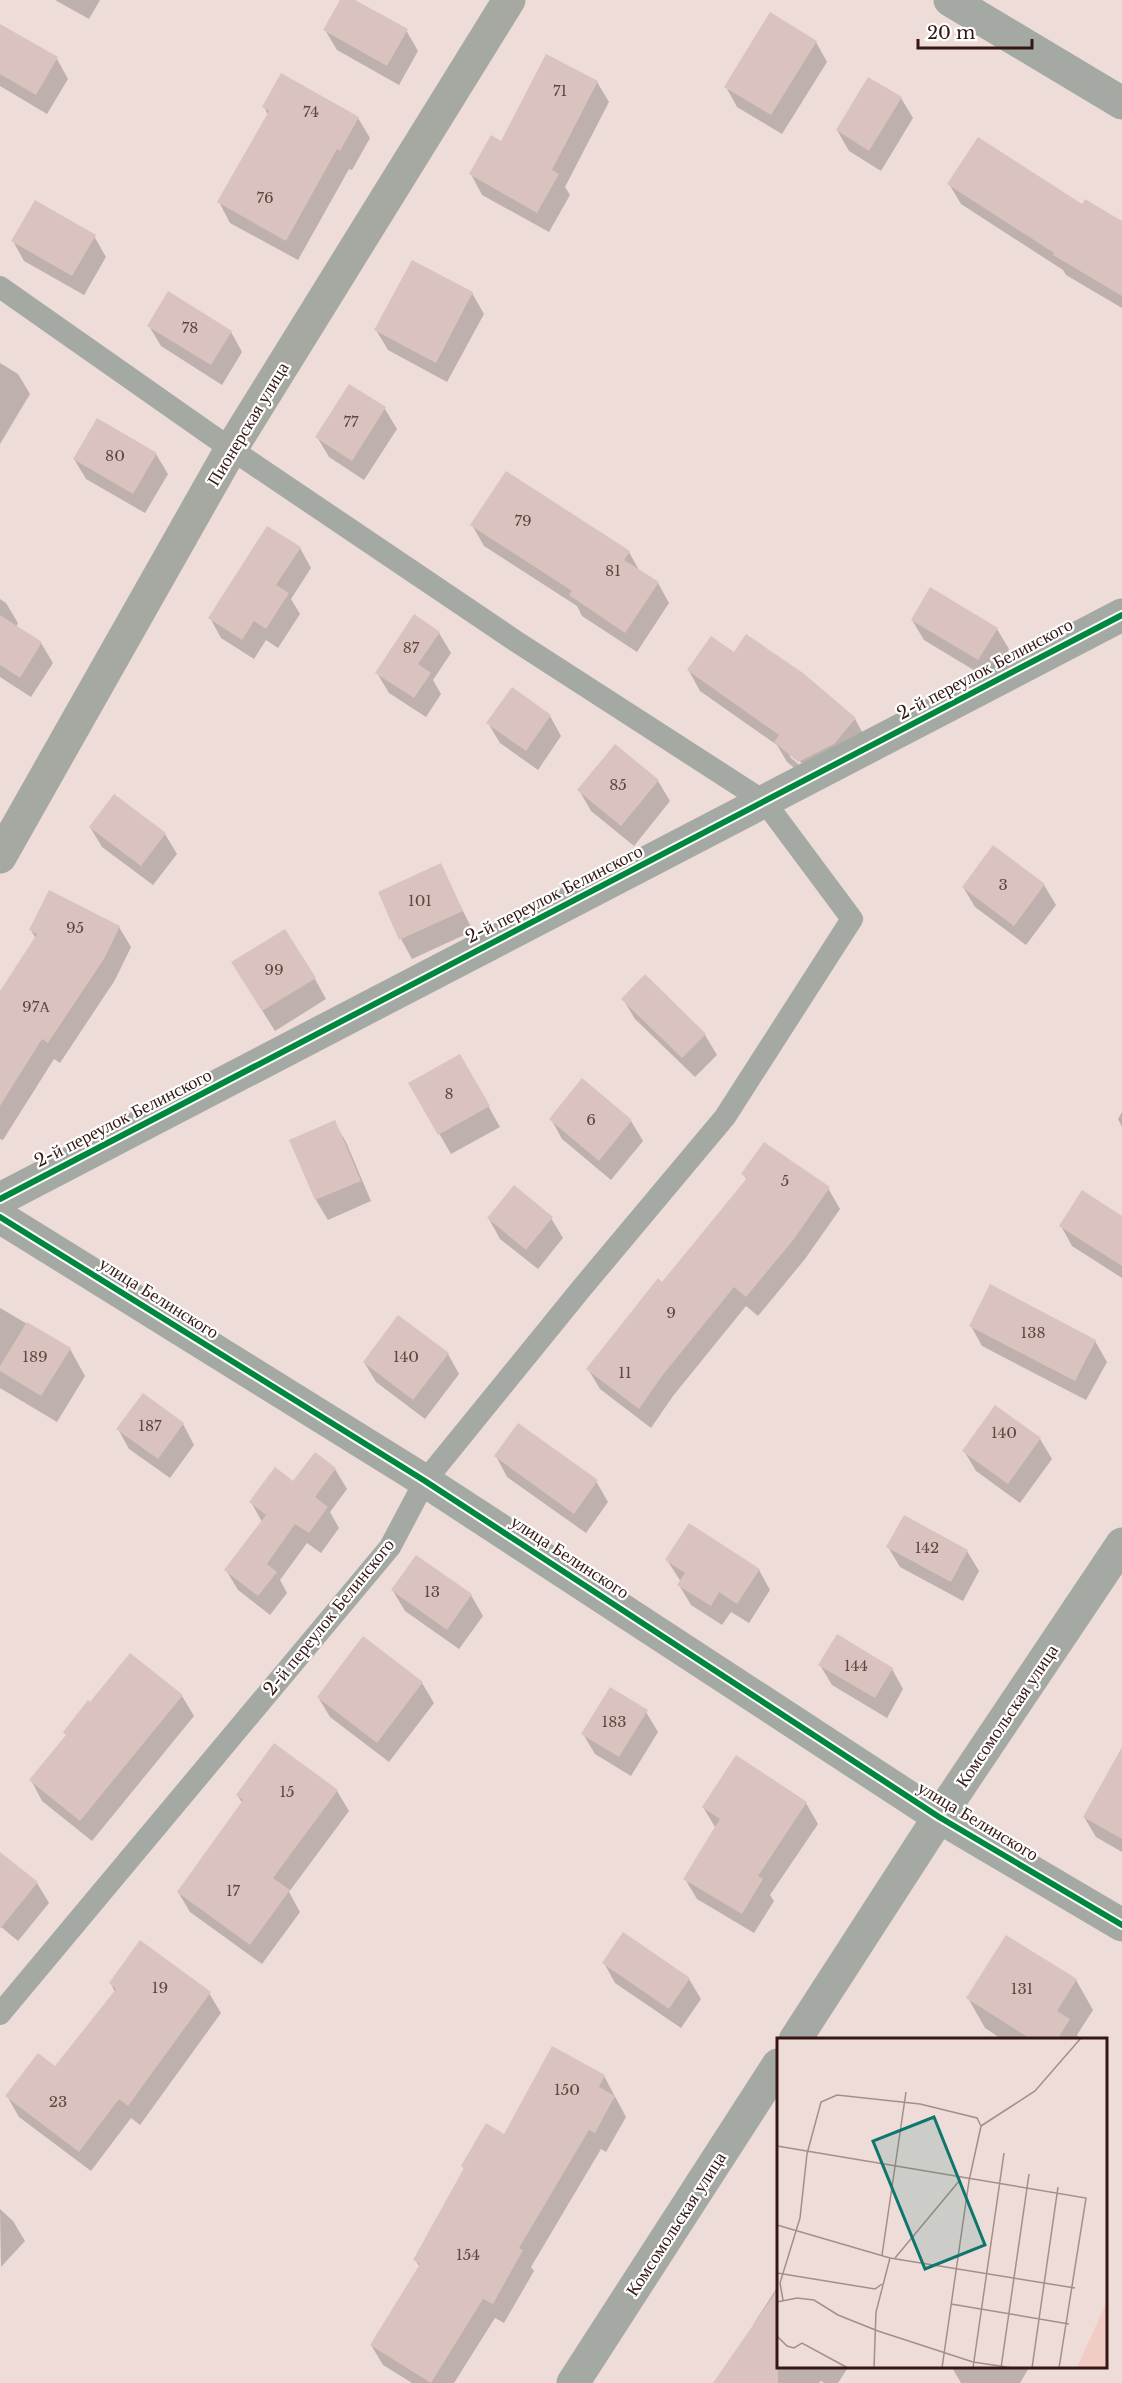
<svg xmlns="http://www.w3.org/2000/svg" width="1122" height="2383" font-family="'Libre Baskerville',serif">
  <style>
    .shadow { fill: #0003; fill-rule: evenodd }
    .building { fill: #dac2be }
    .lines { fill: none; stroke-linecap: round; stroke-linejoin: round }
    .lane { stroke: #a4aaa3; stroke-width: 22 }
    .street { stroke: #a4aaa3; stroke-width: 33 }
    .secondary { stroke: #a5a9a2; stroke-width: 33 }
    .cycleway-casing { stroke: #fff; stroke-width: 10 }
    .cycleway { stroke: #00873e; stroke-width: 6 }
    .labels { text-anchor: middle; stroke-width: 4.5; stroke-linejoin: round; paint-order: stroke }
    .number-label { font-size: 15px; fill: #614540 }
    .street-label { font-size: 18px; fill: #351813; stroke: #fff }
    .inset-road { fill: none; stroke: #a48e8a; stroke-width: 1.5 }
    .view { fill: #0f766e; fill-opacity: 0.15; stroke: #0f766e; stroke-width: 3 }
    .inset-edge { fill: none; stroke: #351813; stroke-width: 3 }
  </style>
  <rect width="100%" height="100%" fill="#eedcd9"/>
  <path class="shadow" d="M 55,0 L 100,0 L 89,19 Z
    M 342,0 L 352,0 L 406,30 L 418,51 L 399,85 L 337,50 L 325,30 Z
    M 0,25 L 57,59 L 68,79 L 47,114 L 0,86 Z
    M 816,42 L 827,62 L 782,134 L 737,107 L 726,87 Z
    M 597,82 L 609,102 L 565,187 L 570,195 L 549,232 L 482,195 L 471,174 L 501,143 Z
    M 901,98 L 913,118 L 881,171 L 849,151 L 837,130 Z
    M 264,107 L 358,118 L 370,138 L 352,170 L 349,169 L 298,260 L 230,223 L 219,202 L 268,115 Z
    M 949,184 L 1122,222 L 1122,308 L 1066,275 L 1063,270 L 961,204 Z
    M 94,236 L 106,257 L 84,295 L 24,261 L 13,241 Z
    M 413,262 L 472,293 L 484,314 L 447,382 L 388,350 L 376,330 Z
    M 149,326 L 231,332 L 242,352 L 222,385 L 161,346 Z
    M 0,363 L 18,374 L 30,394 L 0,444 Z
    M 349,386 L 385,409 L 397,429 L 364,480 L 329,457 L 317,437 Z
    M 156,454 L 168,474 L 145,513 L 86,479 L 74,459 Z
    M 472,525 L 629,552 L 640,572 L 658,583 L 669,603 L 637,652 L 582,616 L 577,606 L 484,546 Z
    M 300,548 L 311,568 L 291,599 L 300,614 L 278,648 L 266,640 L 254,659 L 221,638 L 210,618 Z
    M 0,599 L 6,603 L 18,623 L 16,627 L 41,643 L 53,663 L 31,697 L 0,677 Z
    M 912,620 L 997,629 L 1009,649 L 990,680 L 924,640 Z
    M 439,633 L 451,653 L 433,680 L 441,694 L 426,717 L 389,693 L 377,673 Z
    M 734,654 L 855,719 L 866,739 L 811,782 L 787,762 L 777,745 L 700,691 L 689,671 ZM 790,753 L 805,766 L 803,768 L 790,757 Z
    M 550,716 L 561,736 L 538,770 L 500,743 L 488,723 Z
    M 616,746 L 658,781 L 670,801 L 634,846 L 591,811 L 579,790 Z
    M 90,827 L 165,834 L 177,854 L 153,885 L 102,847 Z
    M 440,865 L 473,931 L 412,959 L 401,939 Z
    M 1044,885 L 1056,905 L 1026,945 L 975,907 L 963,887 Z
    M 119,927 L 131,947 L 115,980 L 60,1063 L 54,1059 L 3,1140 L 0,1139 L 0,994 L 36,939 L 31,930 Z
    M 315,979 L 326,999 L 275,1031 L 245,983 Z
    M 623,999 L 705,1035 L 717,1055 L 695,1077 L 635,1019 Z
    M 460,1056 L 500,1127 L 451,1154 L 410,1083 Z
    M 1122,1112 L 1122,1127 L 1118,1119 Z
    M 551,1119 L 631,1121 L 643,1141 L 611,1180 L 562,1139 Z
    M 334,1122 L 346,1142 L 371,1201 L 328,1220 L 316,1200 L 291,1141 Z
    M 743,1174 L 828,1188 L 840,1209 L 805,1259 L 758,1316 L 746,1306 L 673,1396 L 651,1428 L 600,1389 L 588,1369 L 663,1284 L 747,1180 Z
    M 551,1218 L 563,1238 L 538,1269 L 500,1239 L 489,1219 Z
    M 1122,1218 L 1122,1278 L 1072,1246 L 1061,1226 Z
    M 0,1308 L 70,1349 L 85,1376 L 57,1422 L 0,1388 Z
    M 971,1326 L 1095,1341 L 1107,1362 L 1086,1400 L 982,1346 Z
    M 448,1354 L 459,1374 L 425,1419 L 376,1382 L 364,1362 Z
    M 183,1424 L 194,1445 L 170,1478 L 129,1449 L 118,1429 Z
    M 1040,1439 L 1052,1459 L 1020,1503 L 976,1471 L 964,1451 Z
    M 496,1456 L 596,1481 L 608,1502 L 586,1533 L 507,1477 Z
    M 335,1469 L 347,1489 L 330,1512 L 339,1528 L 321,1553 L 307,1543 L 280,1580 L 287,1593 L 270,1615 L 238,1590 L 226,1570 L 262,1522 L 251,1502 L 293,1483 Z
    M 888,1547 L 967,1551 L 979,1571 L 963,1601 L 900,1567 Z
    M 667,1560 L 759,1570 L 770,1590 L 749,1623 L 731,1612 L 722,1625 L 691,1605 L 679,1585 L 681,1582 Z
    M 393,1591 L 471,1595 L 483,1616 L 459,1649 L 405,1611 Z
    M 130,1655 L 182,1696 L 194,1716 L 92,1841 L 42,1801 L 31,1780 Z
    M 820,1665 L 892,1669 L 903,1689 L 887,1718 L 832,1685 Z
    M 422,1683 L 434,1703 L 389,1762 L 330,1717 L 318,1697 Z
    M 646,1712 L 658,1732 L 631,1776 L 595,1754 L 583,1734 Z
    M 1122,1784 L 1122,1852 L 1096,1837 L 1084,1817 Z
    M 337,1791 L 349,1811 L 289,1892 L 300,1912 L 262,1964 L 190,1912 L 178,1892 L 243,1804 L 237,1795 Z
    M 806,1803 L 818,1824 L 770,1895 L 774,1901 L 754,1933 L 697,1899 L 685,1879 L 715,1827 L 703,1807 Z
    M 0,1853 L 37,1883 L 49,1903 L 18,1941 L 0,1926 Z
    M 604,1963 L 689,1979 L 701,1999 L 681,2028 L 615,1983 Z
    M 1076,1980 L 1093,2010 L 1077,2035 L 1080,2040 L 1003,2040 L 985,2028 L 968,1998 Z
    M 111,1984 L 209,1993 L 221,2013 L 140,2125 L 131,2118 L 91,2171 L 19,2117 L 7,2096 L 56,2068 L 115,1992 Z
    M 604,2076 L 626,2117 L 606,2152 L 601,2149 L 531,2267 L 534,2271 L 504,2323 L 495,2318 L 454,2383 L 412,2383 L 383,2365 L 371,2345 L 420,2267 L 415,2260 L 465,2170 L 462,2166 L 505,2136 Z
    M 0,2209 L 13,2221 L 25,2241 L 1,2267 Z
    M 778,2286 L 778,2366 L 849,2366 L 838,2383 L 824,2383 L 821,2381 L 819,2383 L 715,2383 L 754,2326 L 753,2325 Z
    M 951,2366 L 1030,2366 L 1020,2383 L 961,2383 Z"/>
  <path class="building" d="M 340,0 L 355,0 L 408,29 L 387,66 L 323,30 Z
    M 770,12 L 817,41 L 771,115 L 724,87 Z
    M 0,24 L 58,57 L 36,95 L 0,74 Z
    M 546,54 L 598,81 L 552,170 L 559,174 L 537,213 L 469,174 L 491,135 L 501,141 Z
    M 281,73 L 359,117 L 340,151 L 337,149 L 286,241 L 217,202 L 269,111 L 262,107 Z
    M 868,77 L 902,97 L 869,151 L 836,130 Z
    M 978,137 L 1082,204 L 1085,199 L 1122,221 L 1122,296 L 1053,255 L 1054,253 L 947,184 Z
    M 35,200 L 96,235 L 72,276 L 11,241 Z
    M 412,260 L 473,292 L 436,363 L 374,330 Z
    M 168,291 L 232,331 L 211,365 L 147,326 Z
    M 349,384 L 386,407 L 352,461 L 315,437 Z
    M 97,418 L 157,453 L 133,494 L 73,459 Z
    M 506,471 L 630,551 L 624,560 L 659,582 L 625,633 L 569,595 L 572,591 L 470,525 Z
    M 267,526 L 301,547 L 276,585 L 289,593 L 266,629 L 254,621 L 242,640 L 208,618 Z
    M 930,587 L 998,628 L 978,660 L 911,620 Z
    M 414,614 L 440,632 L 418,664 L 431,673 L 414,698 L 375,673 Z
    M 0,615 L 42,642 L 20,678 L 0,665 Z
    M 746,634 L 803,673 L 856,718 L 834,744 L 798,762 L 774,742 L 779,735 L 687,670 L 711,636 L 734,652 Z
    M 512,687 L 551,715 L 526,751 L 486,723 Z
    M 615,744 L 659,780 L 621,826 L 577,790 Z
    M 114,794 L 166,833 L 141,866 L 89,827 Z
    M 993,845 L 1045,884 L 1014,926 L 962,887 Z
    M 441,863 L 463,911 L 399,940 L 378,892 Z
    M 49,890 L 120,926 L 104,959 L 48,1043 L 42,1039 L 0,1106 L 0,991 L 37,934 L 29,930 Z
    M 285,929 L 316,978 L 262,1011 L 231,962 Z
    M 645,974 L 706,1034 L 682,1058 L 621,999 Z
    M 460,1054 L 490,1106 L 438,1135 L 408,1083 Z
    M 582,1078 L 632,1120 L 599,1161 L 549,1119 Z
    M 335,1120 L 361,1181 L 315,1200 L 289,1140 Z
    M 764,1142 L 830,1187 L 794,1239 L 746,1297 L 734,1287 L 662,1376 L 639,1409 L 586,1369 L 658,1278 L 662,1282 L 747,1178 L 741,1174 Z
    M 514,1185 L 553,1217 L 526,1250 L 487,1218 Z
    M 1082,1190 L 1122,1216 L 1122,1266 L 1059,1226 Z
    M 990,1284 L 1096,1340 L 1075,1381 L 969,1326 Z
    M 398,1315 L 449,1353 L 413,1400 L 363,1362 Z
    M 27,1322 L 71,1348 L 41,1396 L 0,1371 L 0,1366 Z
    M 143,1393 L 184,1423 L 158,1459 L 116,1429 Z
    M 995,1405 L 1041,1438 L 1008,1484 L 962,1451 Z
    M 518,1423 L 598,1480 L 574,1514 L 494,1456 Z
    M 315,1452 L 336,1468 L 315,1497 L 328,1507 L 309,1533 L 295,1524 L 267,1564 L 277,1572 L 258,1596 L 224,1570 L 266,1515 L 249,1502 L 275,1467 L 293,1481 Z
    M 904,1515 L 968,1550 L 951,1582 L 886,1547 Z
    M 689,1523 L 760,1569 L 737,1604 L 719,1592 L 711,1606 L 677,1585 L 685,1573 L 665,1560 Z
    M 416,1555 L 472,1594 L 447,1630 L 391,1590 Z
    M 837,1634 L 893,1668 L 875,1698 L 818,1665 Z
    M 363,1636 L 423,1682 L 377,1743 L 317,1697 Z
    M 130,1653 L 183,1695 L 80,1821 L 29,1780 L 66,1735 L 63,1732 L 88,1700 L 90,1702 Z
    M 610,1687 L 648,1710 L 619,1757 L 581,1734 Z
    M 274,1743 L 338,1790 L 273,1878 L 290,1890 L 250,1945 L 177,1892 L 243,1800 L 236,1795 Z
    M 1122,1747 L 1122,1839 L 1083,1817 Z
    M 736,1755 L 807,1802 L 758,1876 L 763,1879 L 742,1914 L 683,1879 L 720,1819 L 702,1807 Z
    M 0,1852 L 38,1882 L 0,1929 Z
    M 623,1932 L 690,1978 L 669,2009 L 602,1963 Z
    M 1006,1935 L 1077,1979 L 1057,2011 L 1070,2019 L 1057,2040 L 1032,2040 L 966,1998 Z
    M 140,1940 L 211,1992 L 128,2106 L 119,2099 L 79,2152 L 5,2096 L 38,2053 L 55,2066 L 116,1989 L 109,1983 Z
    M 552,2046 L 605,2075 L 599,2087 L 615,2096 L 595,2133 L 589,2130 L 519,2248 L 523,2250 L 493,2304 L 483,2299 L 431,2383 L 370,2345 L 420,2264 L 413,2260 L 464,2168 L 461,2166 L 486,2123 L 504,2134 Z
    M 778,2289 L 778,2383 L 713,2383 Z"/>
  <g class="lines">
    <path class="lane" d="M 0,287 L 231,449 L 517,642 L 765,802 L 852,919 L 725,1117 L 581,1289 L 425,1481 L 390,1547 L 0,2014"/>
    <path class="street" d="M 950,0 L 1122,103
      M 0,1199 L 1122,615
      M 0,1217 L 425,1481 L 939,1817 L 1122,1925
      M 795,2040 L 939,1817 L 1122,1544
      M 573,2383 L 778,2065"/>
    <path class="secondary" d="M 0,857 L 231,449 L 509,0"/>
    <g class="cycleway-casing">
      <path id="cycleway" d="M 0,1199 L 1122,615
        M 0,1217 L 425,1481 L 939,1817 L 1122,1925"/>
    </g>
    <use href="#cycleway" class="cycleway"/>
  </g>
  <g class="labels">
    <g class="number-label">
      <text x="560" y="96">71</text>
      <text x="311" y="117">74</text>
      <text x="265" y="203">76</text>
      <text x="190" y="333">78</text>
      <text x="351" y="427">77</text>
      <text x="115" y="461">80</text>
      <text x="523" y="526">79</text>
      <text x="613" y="576">81</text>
      <text x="411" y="653">87</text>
      <text x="618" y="790">85</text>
      <text x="1003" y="890">3</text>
      <text x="420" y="906">101</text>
      <text x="75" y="933">95</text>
      <text x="274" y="975">99</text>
      <text x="36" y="1012">97А</text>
      <text x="449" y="1099">8</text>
      <text x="591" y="1125">6</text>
      <text x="785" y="1186">5</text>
      <text x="671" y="1318">9</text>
      <text x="1033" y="1338">138</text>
      <text x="35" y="1362">189</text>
      <text x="406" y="1362">140</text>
      <text x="625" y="1378">11</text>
      <text x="150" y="1431">187</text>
      <text x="1004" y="1438">140</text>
      <text x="927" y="1553">142</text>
      <text x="432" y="1597">13</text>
      <text x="856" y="1671">144</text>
      <text x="614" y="1727">183</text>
      <text x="287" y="1797">15</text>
      <text x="233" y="1896">17</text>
      <text x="160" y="1993">19</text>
      <text x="1022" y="1994">131</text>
      <text x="567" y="2095">150</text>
      <text x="58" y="2107">23</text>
      <text x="468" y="2260">154</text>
    </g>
    <g class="street-label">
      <text transform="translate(248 424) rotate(-59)" y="6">Пионерская улица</text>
      <text transform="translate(985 669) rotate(-28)" y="6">2-й переулок Белинского</text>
      <text transform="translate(554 894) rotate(-27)" y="6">2-й переулок Белинского</text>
      <text transform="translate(123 1118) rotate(-27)" y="6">2-й переулок Белинского</text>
      <text transform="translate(159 1298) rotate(32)" y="6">улица Белинского</text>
      <text transform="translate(570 1557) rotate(33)" y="6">улица Белинского</text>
      <text transform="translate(329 1617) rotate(-51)" y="6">2-й переулок Белинского</text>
      <text transform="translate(1007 1716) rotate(-56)" y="6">Комсомольская улица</text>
      <text transform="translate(978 1821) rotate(31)" y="6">улица Белинского</text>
      <text transform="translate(676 2224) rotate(-57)" y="6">Комсомольская улица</text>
    </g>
  </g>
  <g transform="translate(777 2038)">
    <rect width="330" height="330" fill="#eedcd9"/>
    <path d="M 330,263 L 330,330 L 300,330 Z" fill="#f1ccc5"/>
    <path class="inset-road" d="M 204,88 L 258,53 L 304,0M 0,108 L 309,160 L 282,330M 0,187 L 113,220 L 298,250M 105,217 L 129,54M 118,220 L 183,142M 0,235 L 98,251 L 105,246M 6,262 L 3,245 L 23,180 L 30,116 L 44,64 L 60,57 L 143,66 L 200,80 L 204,88M 0,264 L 20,260 L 37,262 L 61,277 L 101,293 L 196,324 L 236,330M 174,266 L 292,286M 0,298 L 10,308 L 17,310 L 25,305 L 71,330M 97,330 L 99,274 L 113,220M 165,330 L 192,143 L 204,88M 196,330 L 227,115M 224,330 L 252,136M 255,330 L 281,149"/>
    <path class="view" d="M 157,79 L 208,207 L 148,231 L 96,103 Z"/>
    <rect width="330" height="330" class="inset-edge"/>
  </g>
  <path d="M918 39v9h114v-9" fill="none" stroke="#351813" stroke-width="3"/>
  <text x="927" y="39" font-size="18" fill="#351813" stroke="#ffffff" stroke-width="4.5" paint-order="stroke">20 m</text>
</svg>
